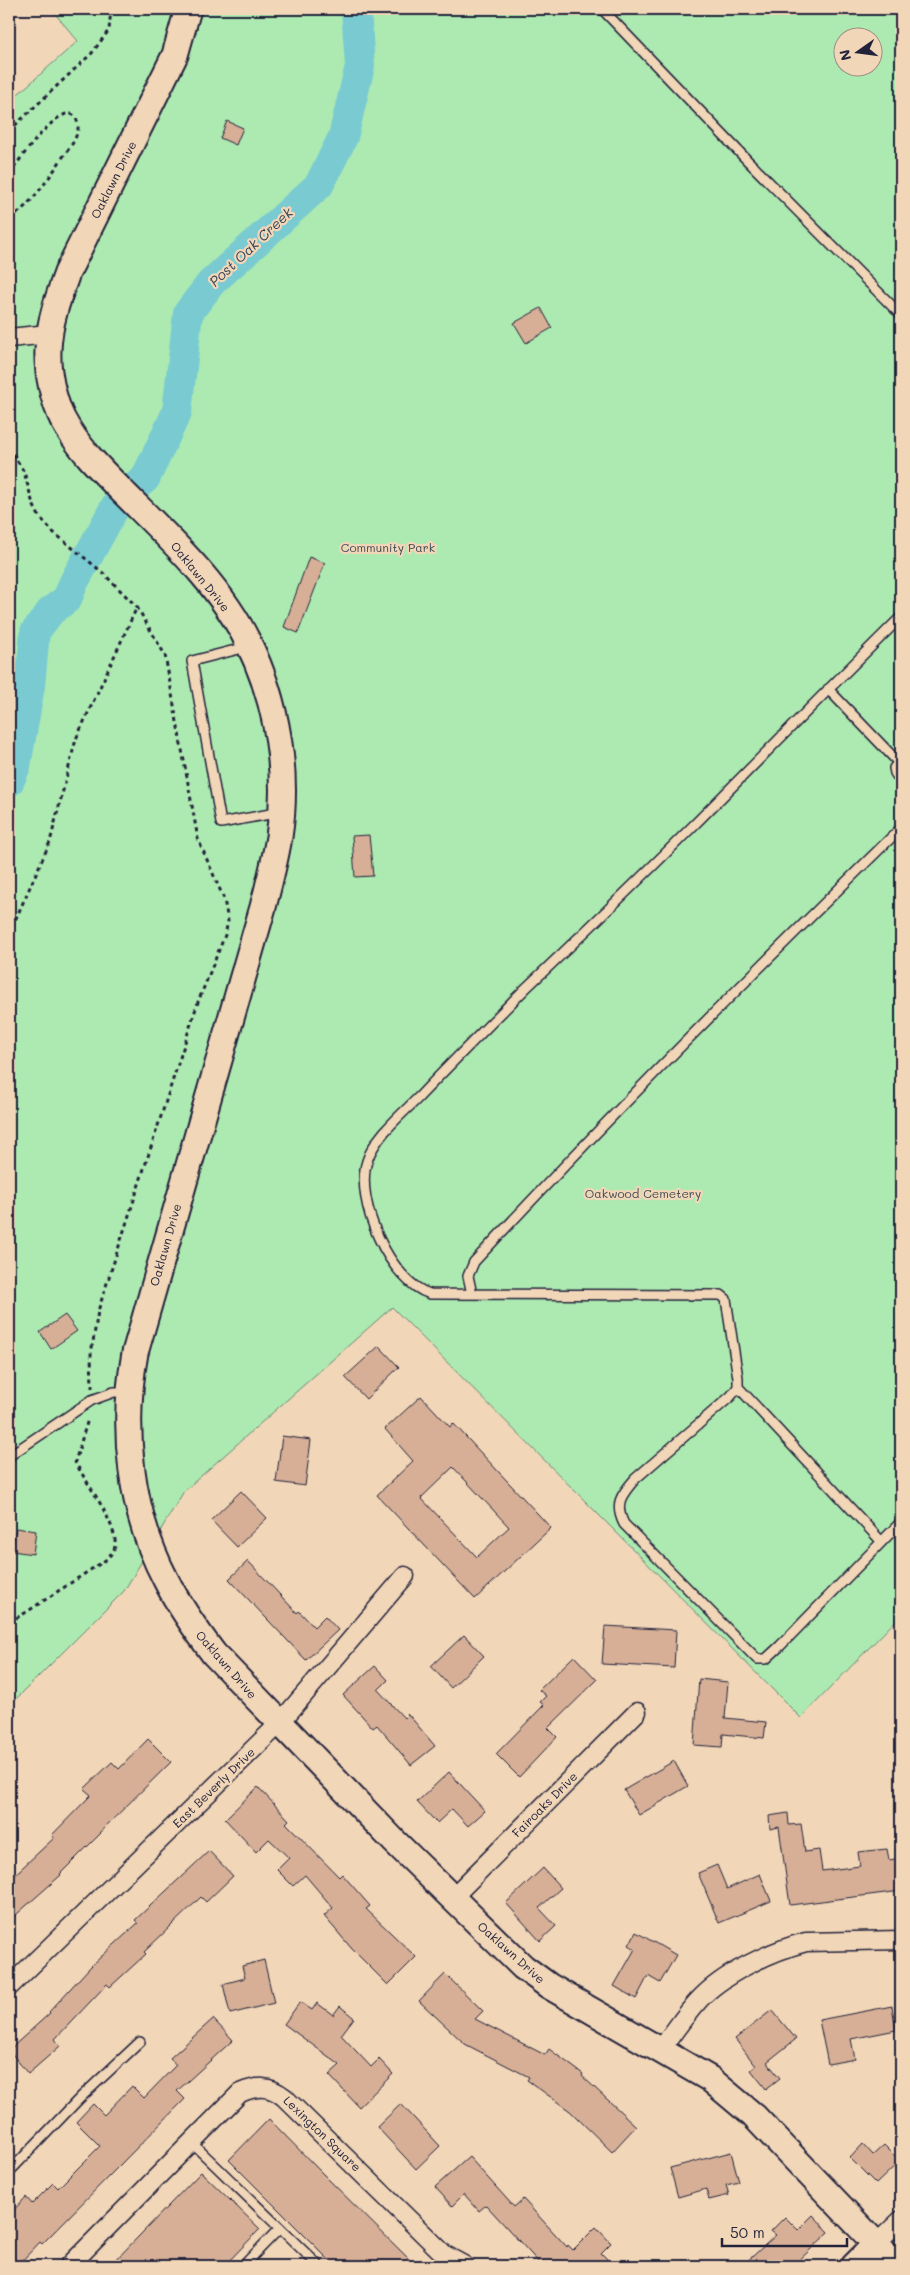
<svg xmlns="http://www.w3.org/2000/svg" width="910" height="2275" font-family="Mali,sans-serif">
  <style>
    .green { fill: #adeab1; stroke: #688676; fill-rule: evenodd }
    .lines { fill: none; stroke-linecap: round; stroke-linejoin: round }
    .river { stroke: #7acbd1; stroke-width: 30 }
    .building { fill: #d6af96; stroke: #22223b; fill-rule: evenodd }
    .lane-casing { stroke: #22223b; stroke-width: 12 }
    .street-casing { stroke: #22223b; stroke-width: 21 }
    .secondary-casing { stroke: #22223b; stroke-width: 29 }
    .path { stroke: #22223b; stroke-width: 3; stroke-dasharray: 4 4; stroke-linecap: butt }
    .lane { stroke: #f1d6b8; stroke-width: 9 }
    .street { stroke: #f1d6b8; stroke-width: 18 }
    .secondary { stroke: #f1d6b8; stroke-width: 25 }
    .labels { text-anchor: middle; stroke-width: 4.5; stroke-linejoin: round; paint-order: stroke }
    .street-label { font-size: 12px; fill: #22223b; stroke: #f1d6b8 }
    .park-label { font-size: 12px; fill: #3e4a53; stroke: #f1d6b8 }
    .water-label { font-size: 14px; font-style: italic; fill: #344459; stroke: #f1d6b8 }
  </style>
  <rect width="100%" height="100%" fill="#f1d6b8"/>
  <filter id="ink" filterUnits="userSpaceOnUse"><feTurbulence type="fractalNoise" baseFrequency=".02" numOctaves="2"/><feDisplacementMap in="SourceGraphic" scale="10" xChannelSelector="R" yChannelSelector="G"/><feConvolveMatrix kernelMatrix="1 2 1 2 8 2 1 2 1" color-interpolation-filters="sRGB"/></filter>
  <g filter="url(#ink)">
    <path class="green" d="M 51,9 L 901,9 L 901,1615 L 801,1718 L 392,1307 L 184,1491 L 124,1591 L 9,1706 L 9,487 L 14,481 L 9,475 L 9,102 L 78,41 ZM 842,38 L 872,38 L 872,68 L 842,68 Z"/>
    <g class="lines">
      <path class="river" d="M 136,486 L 145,479 L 177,412 L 188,313 L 211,283 L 319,185 L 343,137 L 360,66 L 356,9
        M 9,782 L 16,766 L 30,686 L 35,632 L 51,611 L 67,599 L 74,582 L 115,507"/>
    </g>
    <path class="building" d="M 227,121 L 243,128 L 236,145 L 220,138 Z
      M 541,308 L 552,328 L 526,343 L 514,323 Z
      M 309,557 L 325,563 L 298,633 L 284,627 Z
      M 369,835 L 373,876 L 355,877 L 352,836 Z
      M 65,1315 L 77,1331 L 51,1349 L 40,1332 Z
      M 379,1346 L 399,1367 L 366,1399 L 345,1377 Z
      M 421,1396 L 450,1427 L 453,1423 L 551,1528 L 475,1599 L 377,1495 L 413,1461 L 385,1429 ZM 453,1467 L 509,1527 L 477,1557 L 421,1498 Z
      M 282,1436 L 311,1440 L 305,1486 L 276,1482 Z
      M 241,1491 L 267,1518 L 237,1547 L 211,1520 Z
      M 16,1528 L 36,1531 L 33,1554 L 12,1551 Z
      M 248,1561 L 297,1613 L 299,1611 L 314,1627 L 325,1616 L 338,1630 L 306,1660 L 229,1579 Z
      M 605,1626 L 676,1630 L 674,1668 L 602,1664 Z
      M 464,1635 L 484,1656 L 451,1688 L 431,1666 Z
      M 574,1656 L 597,1680 L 548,1728 L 557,1737 L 519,1777 L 496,1754 L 544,1705 L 540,1702 L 546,1696 L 539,1690 Z
      M 375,1666 L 388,1680 L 378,1690 L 404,1718 L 408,1714 L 435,1746 L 411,1765 L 377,1725 L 373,1728 L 343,1695 Z
      M 699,1679 L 728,1682 L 725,1718 L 766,1722 L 764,1738 L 723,1734 L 722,1747 L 694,1745 Z
      M 148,1739 L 171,1762 L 100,1832 L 101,1833 L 60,1874 L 61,1875 L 9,1921 L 9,1880 L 54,1838 L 52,1835 L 91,1795 L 84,1789 L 112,1762 L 119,1769 Z
      M 674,1761 L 688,1786 L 639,1815 L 624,1790 Z
      M 449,1772 L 485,1811 L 468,1826 L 452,1809 L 437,1823 L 417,1802 Z
      M 258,1787 L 289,1820 L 286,1823 L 339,1877 L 342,1874 L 370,1906 L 366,1909 L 416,1957 L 388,1985 L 352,1949 L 324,1916 L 333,1908 L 305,1875 L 293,1886 L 277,1870 L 289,1858 L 269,1839 L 256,1852 L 225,1819 Z
      M 788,1813 L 789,1825 L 801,1824 L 805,1852 L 819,1850 L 822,1871 L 860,1866 L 858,1852 L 887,1849 L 889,1860 L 901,1858 L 901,1891 L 790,1905 L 779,1827 L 770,1829 L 769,1816 Z
      M 209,1851 L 233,1876 L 206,1902 L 201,1897 L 144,1952 L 146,1954 L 110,1987 L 107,1984 L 55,2039 L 60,2046 L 28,2074 L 9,2050 L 50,2013 L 49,2012 L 91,1966 L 138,1923 L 135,1920 Z
      M 717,1865 L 727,1889 L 760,1874 L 771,1901 L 719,1923 L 698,1873 Z
      M 543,1868 L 561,1888 L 539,1908 L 556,1926 L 540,1941 L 506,1903 Z
      M 636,1932 L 676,1955 L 660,1983 L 648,1976 L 636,1999 L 614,1986 L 635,1949 L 629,1945 Z
      M 264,1960 L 274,2003 L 230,2014 L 223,1984 L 245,1978 L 242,1966 Z
      M 445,1974 L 483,2011 L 475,2019 L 545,2055 L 549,2049 L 583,2074 L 582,2076 L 636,2126 L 612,2152 L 570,2111 L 527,2080 L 529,2077 L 465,2044 L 419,2001 Z
      M 300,2002 L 312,2010 L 317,2003 L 333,2015 L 340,2006 L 354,2018 L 341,2035 L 371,2067 L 379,2059 L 393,2074 L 359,2107 L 329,2075 L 340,2065 L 284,2024 Z
      M 892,2006 L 896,2030 L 851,2039 L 855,2059 L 828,2064 L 819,2020 Z
      M 772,2010 L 796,2039 L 767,2062 L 780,2078 L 766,2089 L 751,2070 L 756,2066 L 735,2039 Z
      M 213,2019 L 233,2040 L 177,2091 L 185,2099 L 42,2244 L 40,2242 L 17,2266 L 9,2266 L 9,2215 L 26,2197 L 32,2204 L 53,2183 L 58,2188 L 100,2146 L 76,2122 L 93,2104 L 104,2115 L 132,2086 L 144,2098 L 176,2065 L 170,2058 Z
      M 401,2104 L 440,2146 L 416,2169 L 377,2127 Z
      M 269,2119 L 321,2172 L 416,2266 L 335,2266 L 229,2160 Z
      M 863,2144 L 873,2155 L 884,2145 L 900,2161 L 876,2184 L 850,2158 Z
      M 731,2152 L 739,2182 L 726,2185 L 729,2195 L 709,2200 L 706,2189 L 678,2197 L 670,2168 Z
      M 469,2157 L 514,2207 L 523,2199 L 567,2247 L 568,2245 L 573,2250 L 596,2227 L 611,2243 L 601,2253 L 614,2266 L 542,2266 L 486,2205 L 479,2211 L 464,2194 L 452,2206 L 435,2187 Z
      M 201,2172 L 260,2229 L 224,2266 L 110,2266 Z
      M 813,2215 L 829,2232 L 793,2266 L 742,2266 L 776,2235 L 771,2231 L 785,2217 L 798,2230 Z"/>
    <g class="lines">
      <g class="lane-casing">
        <path id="lane" d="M 602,9 L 747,160 L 901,315
          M 901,617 C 831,686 762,757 692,827 C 638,881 582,935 526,988 C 490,1024 454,1060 419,1097 C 401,1115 375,1136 367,1161 C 354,1200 390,1282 430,1294 L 721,1295 L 726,1299 L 738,1378 L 738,1387 L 731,1396 L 635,1479 C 621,1495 614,1504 624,1524 L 757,1659 L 766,1659 L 780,1646 L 901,1522
          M 247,647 L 192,661 L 221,823 L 281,812
          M 828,689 L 898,762
          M 901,759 L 894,768 L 895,773 L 901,782
          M 472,1294 L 468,1276 L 474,1262 C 612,1113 756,970 901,828
          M 738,1387 L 881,1541
          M 9,1456 L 92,1400 L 114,1392 L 129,1392
          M 191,2142 L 319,2266
          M 9,2172 L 80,2098 L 140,2042
          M 243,2266 L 280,2228"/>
      </g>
      <g class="street-casing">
        <path id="street" d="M 9,338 L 49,334
          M 452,1898 L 637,1712
          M 9,1987 L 279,1724 L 405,1576
          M 660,2050 C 673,2034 684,2016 698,2001 C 722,1974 771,1951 806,1942 L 901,1940
          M 875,2245 L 901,2220
          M 69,2266 L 240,2093 C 257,2086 269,2085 284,2097 L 445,2255 L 465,2266"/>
      </g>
      <g class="secondary-casing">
        <path id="secondary" d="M 188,9 L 175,55 L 67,273 C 58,298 49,323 48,350 C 47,372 53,400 63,420 C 78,448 103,472 126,495 C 170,539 220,585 248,642 C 277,701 289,772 279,837 C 275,861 269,884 263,907 L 135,1353 C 121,1428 130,1512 166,1580 C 179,1606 196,1630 214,1654 L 395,1842 L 523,1967 L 549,1986 L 710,2079 L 754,2116 L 897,2266
          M 854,2266 L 875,2245"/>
      </g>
      <path class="path" d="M 9,131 L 92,53 L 109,30 L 111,9
        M 9,174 C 17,164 63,96 76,118 C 78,123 79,128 77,133 C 74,144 65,153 59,163 C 44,185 31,204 9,220
        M 9,447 L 24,472 L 33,504 L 39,516 L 53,532 L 102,572 L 137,607
        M 9,934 L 50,842 L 76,739 L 137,607 L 165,655 L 198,839 L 224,899 L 228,921 L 225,935 L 198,1002 L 98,1311 L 91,1354 L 92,1388
        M 9,1622 L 25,1613 L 107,1559 C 110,1555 114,1551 115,1546 C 118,1525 86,1482 75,1462 L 88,1419"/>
      <use href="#lane" class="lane"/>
      <use href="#street" class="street"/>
      <use href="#secondary" class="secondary"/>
    </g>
  </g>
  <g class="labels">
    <g class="street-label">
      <text transform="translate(114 180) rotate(-63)" y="4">Oaklawn Drive</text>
      <text transform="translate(200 577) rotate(51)" y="4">Oaklawn Drive</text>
      <text transform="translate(166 1245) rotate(-74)" y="4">Oaklawn Drive</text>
      <text transform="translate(226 1665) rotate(49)" y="4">Oaklawn Drive</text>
      <text transform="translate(214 1788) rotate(-44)" y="4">East Beverly Drive</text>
      <text transform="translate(545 1805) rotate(-45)" y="4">Fairoaks Drive</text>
      <text transform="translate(511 1953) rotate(42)" y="4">Oaklawn Drive</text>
      <text transform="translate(322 2134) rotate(44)" y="4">Lexington Square</text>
    </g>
    <g class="park-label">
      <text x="388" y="552">Community Park</text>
      <text x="643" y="1198">Oakwood Cemetery</text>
    </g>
    <g class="water-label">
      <text transform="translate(251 247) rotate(-43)" y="5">Post Oak Creek</text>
    </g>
  </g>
  <rect width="910" height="2275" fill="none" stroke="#f1d6b8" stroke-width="30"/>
  <rect x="15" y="15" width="880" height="2245" fill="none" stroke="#22223b" stroke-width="2" filter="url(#ink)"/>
  <g transform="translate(858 52) rotate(256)"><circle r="24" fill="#f1d6b8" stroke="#9e8e86"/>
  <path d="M0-4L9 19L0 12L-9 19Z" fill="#22223b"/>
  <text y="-8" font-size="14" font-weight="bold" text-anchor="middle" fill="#22223b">N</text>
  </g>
  <path d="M722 2238v8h125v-8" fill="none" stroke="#22223b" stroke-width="2.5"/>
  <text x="730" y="2238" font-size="15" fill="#22223b" stroke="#f1d6b8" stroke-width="4" paint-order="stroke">50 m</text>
</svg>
